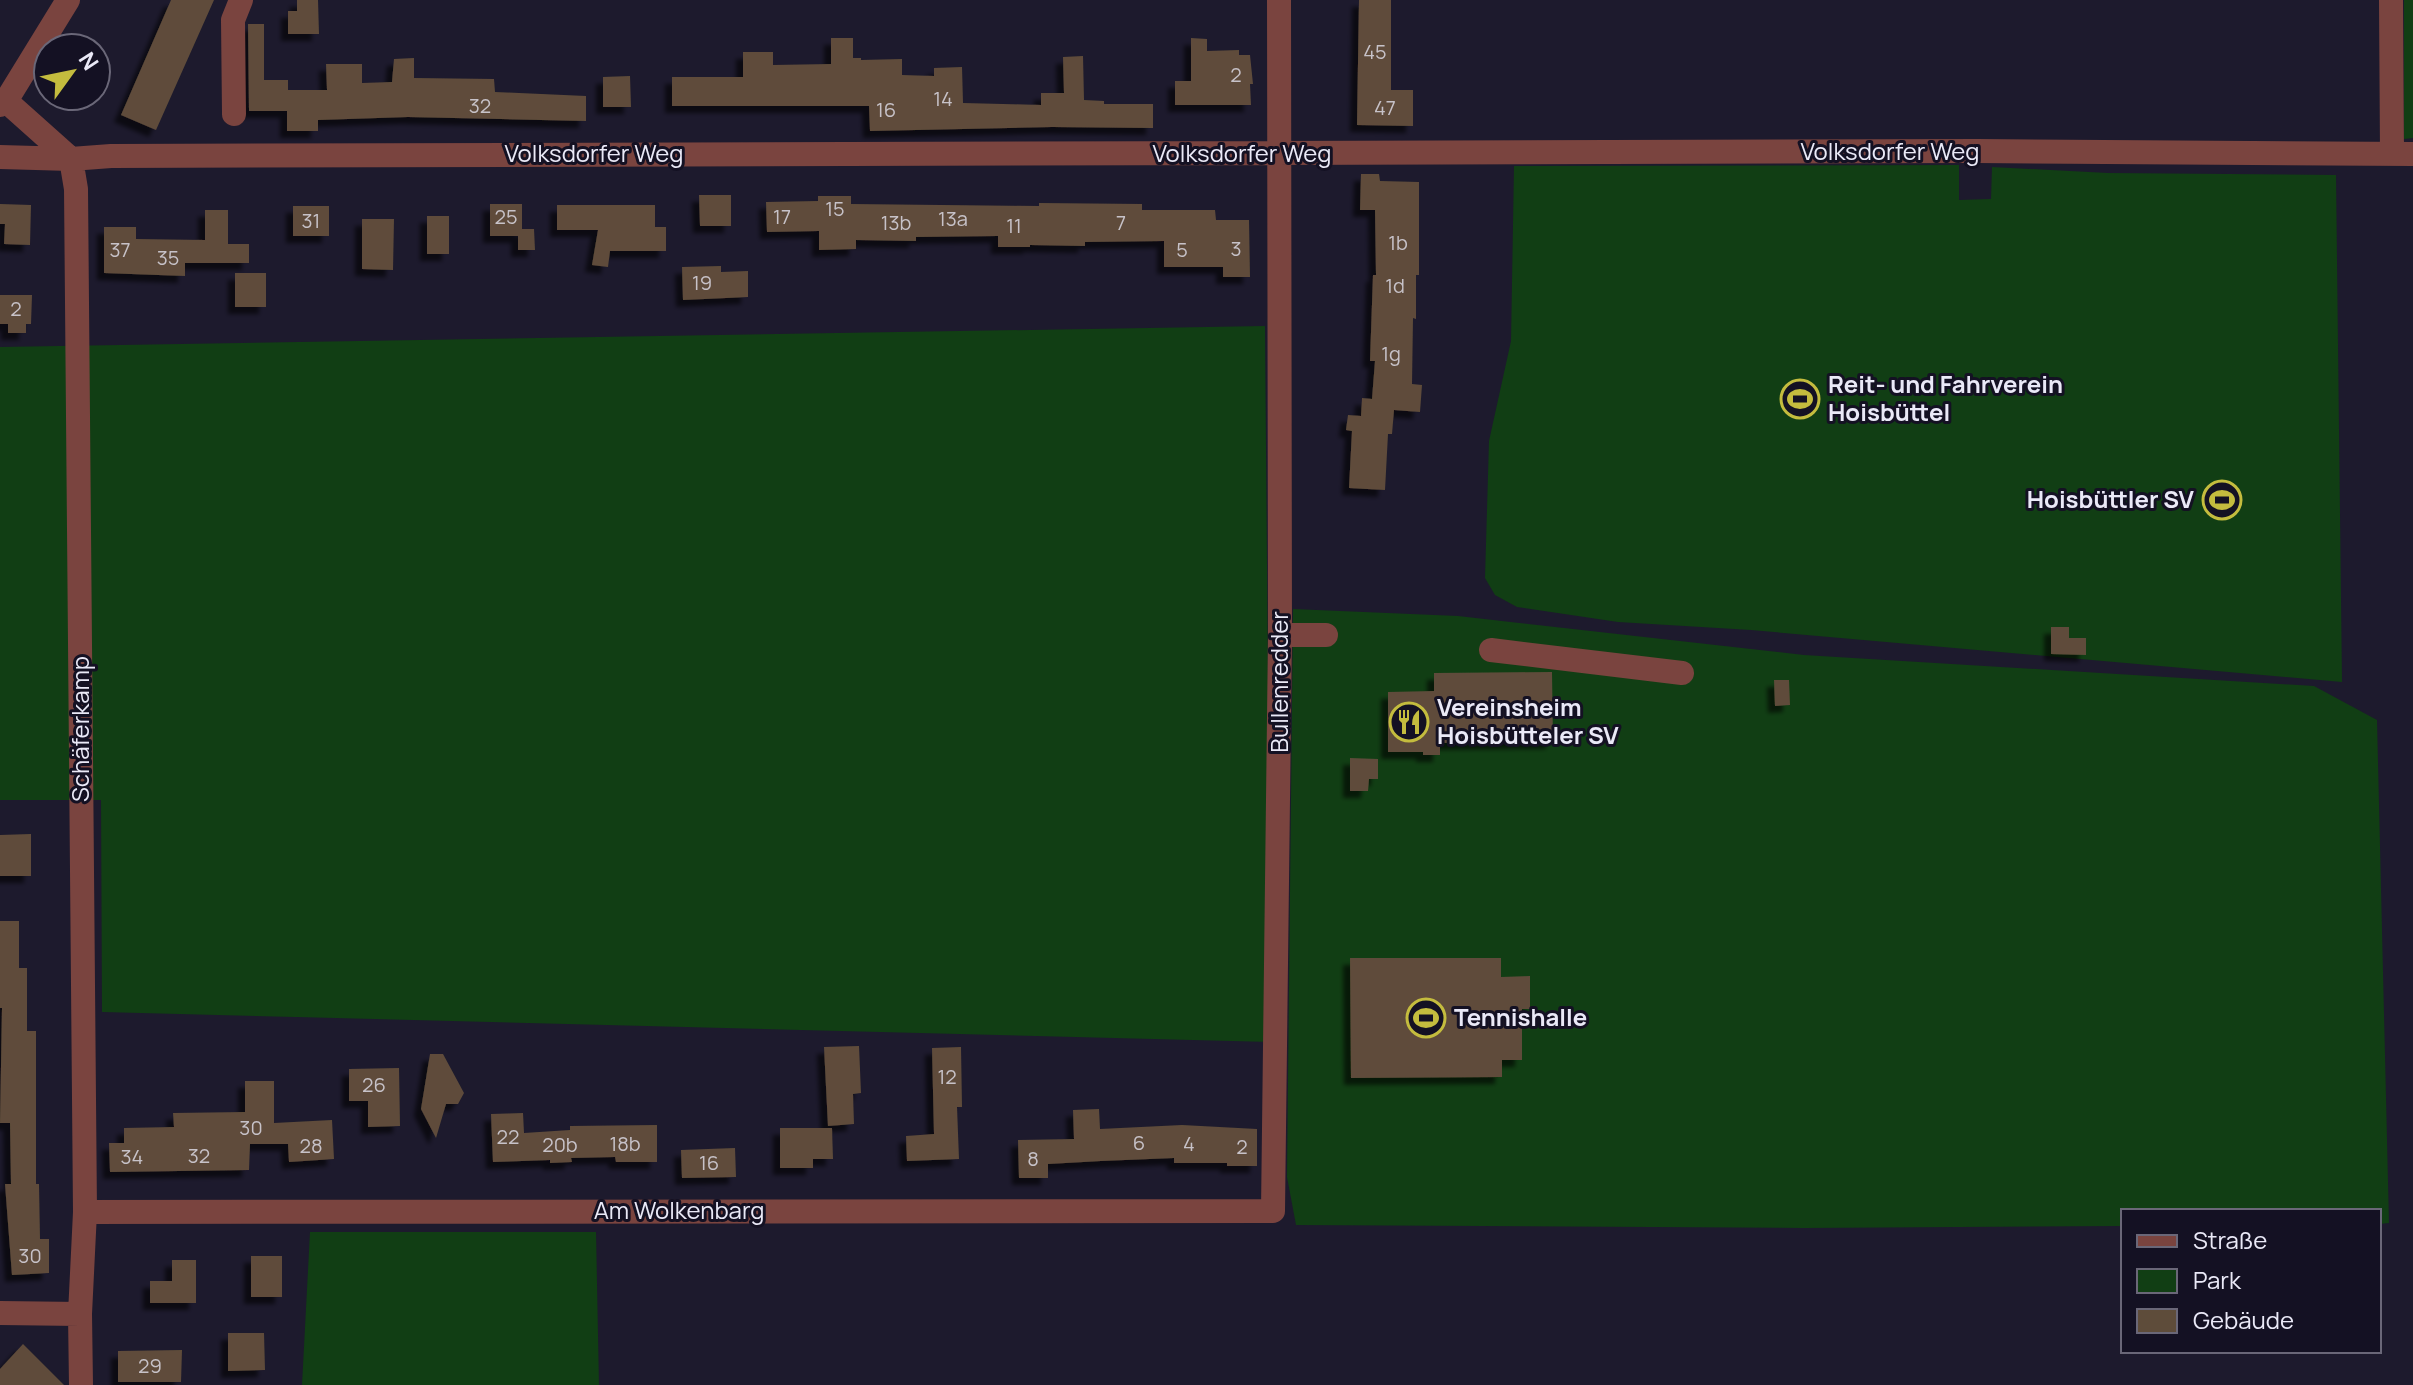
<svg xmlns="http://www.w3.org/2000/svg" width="2413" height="1385" font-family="Manrope,sans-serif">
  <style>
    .green { fill: #113e14 }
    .building { fill: #5e4c3a; filter: url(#shadow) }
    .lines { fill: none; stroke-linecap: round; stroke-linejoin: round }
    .minor { stroke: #7a443f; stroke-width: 24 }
    .labels { text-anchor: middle; stroke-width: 6; stroke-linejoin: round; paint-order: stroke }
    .number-label { font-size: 20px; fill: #c7c2c8 }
    .street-label { font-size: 24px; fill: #eae9f7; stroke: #141123 }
    .poi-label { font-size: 24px; font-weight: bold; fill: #eae9f7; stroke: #141123; text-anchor: start }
  </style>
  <defs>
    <filter id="shadow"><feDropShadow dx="-7" dy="7" stdDeviation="2" flood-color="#0009"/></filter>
  </defs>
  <rect width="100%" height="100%" fill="#1d1a2d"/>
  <path class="green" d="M 2404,0 L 2413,0 L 2413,138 L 2404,139 Z
    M 1959,165 L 1959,200 L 1991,199 L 1992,167 L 2108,173 L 2336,175 L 2342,682 L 1751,630 L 1618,622 L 1517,607 L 1495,595 L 1485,578 L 1489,441 L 1511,341 L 1514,166 Z
    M 1265,326 L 1271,1042 L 102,1012 L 101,800 L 0,800 L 0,347 Z
    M 1293,609 L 1458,616 L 1804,655 L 2314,686 L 2377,720 L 2389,1223 L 2379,1224 L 2379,1211 L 2123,1211 L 2123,1226 L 1804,1228 L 1296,1225 L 1287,1177 Z
    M 310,1232 L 596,1232 L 599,1385 L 302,1385 Z"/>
  <path class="building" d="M 171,0 L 214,0 L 156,130 L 121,115 Z
    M 297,0 L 318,0 L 319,34 L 288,34 L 288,11 L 297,11 Z
    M 1359,0 L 1391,0 L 1391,90 L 1413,90 L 1413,126 L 1357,125 Z
    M 248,24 L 264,24 L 264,80 L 288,80 L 288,90 L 327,90 L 326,64 L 362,64 L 362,83 L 392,82 L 394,59 L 414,58 L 414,78 L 494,79 L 495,92 L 586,96 L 586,121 L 408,117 L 318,120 L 318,131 L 287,131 L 287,111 L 249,111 Z
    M 831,38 L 853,38 L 853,58 L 861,58 L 861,60 L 902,59 L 902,75 L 934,76 L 934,68 L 962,67 L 963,103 L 1041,105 L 1041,93 L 1064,93 L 1063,57 L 1083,56 L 1084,100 L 1104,101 L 1104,104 L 1153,104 L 1153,128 L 1052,127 L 870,131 L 869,106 L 672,106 L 672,77 L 743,77 L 743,52 L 773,52 L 773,65 L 831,64 Z
    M 1191,38 L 1207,39 L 1207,51 L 1239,50 L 1239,55 L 1250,55 L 1253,84 L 1250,84 L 1251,105 L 1175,105 L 1175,81 L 1191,81 Z
    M 630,76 L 631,107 L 603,107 L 603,77 Z
    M 1361,174 L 1379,174 L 1380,181 L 1419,182 L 1419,275 L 1416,275 L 1416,319 L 1413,318 L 1412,384 L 1422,385 L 1420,412 L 1394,410 L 1392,434 L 1388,434 L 1385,490 L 1349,488 L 1352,431 L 1346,430 L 1348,415 L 1361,416 L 1362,398 L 1372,399 L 1375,361 L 1370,361 L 1373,275 L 1376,275 L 1375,210 L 1360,210 Z
    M 699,195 L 731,195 L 731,226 L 700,226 Z
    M 818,196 L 851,196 L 851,204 L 1039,206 L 1039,203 L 1142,204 L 1142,210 L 1215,210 L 1216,220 L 1249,220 L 1250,277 L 1223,277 L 1223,267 L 1164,267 L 1164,241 L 1085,242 L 1085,246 L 1030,245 L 1030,247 L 998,247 L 998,236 L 916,237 L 916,241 L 856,240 L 856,249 L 819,250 L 819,231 L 767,232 L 766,202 L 818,201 Z
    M 0,204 L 31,205 L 30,245 L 4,244 L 5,224 L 0,224 Z
    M 490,204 L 522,204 L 522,229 L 534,229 L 535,250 L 518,250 L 518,236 L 490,236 Z
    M 557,205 L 655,205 L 655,227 L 666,227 L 666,251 L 610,251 L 608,267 L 592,265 L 598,230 L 557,230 Z
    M 293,206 L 329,206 L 329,236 L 293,236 Z
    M 205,210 L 228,210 L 228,244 L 249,244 L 249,263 L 185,263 L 185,276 L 104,273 L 104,227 L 136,227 L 136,239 L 205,240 Z
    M 427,216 L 449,216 L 449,254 L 427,254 Z
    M 362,219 L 394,219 L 393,270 L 362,269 Z
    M 721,266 L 721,272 L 748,271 L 748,297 L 683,300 L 682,267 Z
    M 235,273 L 266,273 L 266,307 L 235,307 Z
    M 0,295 L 32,295 L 31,324 L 26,324 L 26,333 L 8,333 L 8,324 L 0,324 Z
    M 2051,627 L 2069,627 L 2069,638 L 2086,638 L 2086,655 L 2051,654 Z
    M 1552,672 L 1553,742 L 1440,743 L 1440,755 L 1423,755 L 1423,752 L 1388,752 L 1388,692 L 1434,691 L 1434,673 Z
    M 1774,680 L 1789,680 L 1790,705 L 1775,706 Z
    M 1350,758 L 1378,759 L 1378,779 L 1369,779 L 1368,791 L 1350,791 Z
    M 31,834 L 31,876 L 0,876 L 0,835 Z
    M 0,921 L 19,921 L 19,968 L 27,968 L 27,1031 L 36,1031 L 36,1184 L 39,1184 L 40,1239 L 49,1239 L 49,1273 L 12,1275 L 5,1184 L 11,1184 L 10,1123 L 0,1123 L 2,1008 L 0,1008 Z
    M 1350,958 L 1501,958 L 1501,977 L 1530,976 L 1530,1009 L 1522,1009 L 1522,1060 L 1502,1060 L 1502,1077 L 1351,1078 Z
    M 859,1046 L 861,1093 L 853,1094 L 854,1124 L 828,1126 L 824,1047 Z
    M 961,1047 L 962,1107 L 957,1107 L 959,1159 L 907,1161 L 906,1136 L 934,1134 L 932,1048 Z
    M 430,1054 L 443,1054 L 464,1093 L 458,1104 L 446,1104 L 436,1138 L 421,1109 Z
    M 399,1068 L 400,1126 L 368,1127 L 368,1101 L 349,1101 L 349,1069 Z
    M 245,1081 L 274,1081 L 274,1123 L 332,1120 L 334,1159 L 289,1162 L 288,1144 L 250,1144 L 249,1170 L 110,1172 L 109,1143 L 124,1143 L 124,1128 L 174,1127 L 173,1113 L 245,1112 Z
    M 1099,1109 L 1100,1129 L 1182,1125 L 1257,1129 L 1257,1166 L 1227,1166 L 1227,1163 L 1174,1163 L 1174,1158 L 1101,1161 L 1048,1164 L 1048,1178 L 1019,1178 L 1018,1140 L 1074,1139 L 1073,1110 Z
    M 523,1113 L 524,1133 L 570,1130 L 570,1126 L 657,1125 L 657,1162 L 616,1162 L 615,1157 L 571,1158 L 572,1162 L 550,1163 L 550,1160 L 493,1162 L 491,1114 Z
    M 780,1128 L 832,1128 L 833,1159 L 813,1159 L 813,1168 L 780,1168 Z
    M 735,1148 L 736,1177 L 682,1178 L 681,1150 Z
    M 251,1256 L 282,1256 L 282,1297 L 251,1297 Z
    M 172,1260 L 196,1260 L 196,1303 L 150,1303 L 150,1281 L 172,1281 Z
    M 228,1333 L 264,1333 L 265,1370 L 228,1371 Z
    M 23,1344 L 64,1385 L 0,1385 L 0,1369 Z
    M 182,1350 L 181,1382 L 118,1382 L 118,1351 Z"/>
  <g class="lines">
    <path class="minor" d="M 2391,0 L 2392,154
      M 6,101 L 71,159 L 76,189 L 85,1212 L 80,1314 L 81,1385
      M 0,105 L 6,101 L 68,0
      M 234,114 L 233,20 L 241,0
      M 0,157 L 71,159 L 111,156 L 1977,151 L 2413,154
      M 1280,635 L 1326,635
      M 1491,650 L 1682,673
      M 85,1212 L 1273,1211 L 1280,635 L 1279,0
      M 0,1313 L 80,1314"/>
  </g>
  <defs>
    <g id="stadium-ring" transform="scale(2)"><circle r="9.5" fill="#141123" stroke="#c4bc3e" stroke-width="1.5"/><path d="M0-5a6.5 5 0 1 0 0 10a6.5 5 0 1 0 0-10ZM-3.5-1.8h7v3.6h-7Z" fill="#c4bc3e"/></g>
    <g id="restaurant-ring" transform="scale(2)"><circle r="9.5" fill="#141123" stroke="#c4bc3e" stroke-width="1.5"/><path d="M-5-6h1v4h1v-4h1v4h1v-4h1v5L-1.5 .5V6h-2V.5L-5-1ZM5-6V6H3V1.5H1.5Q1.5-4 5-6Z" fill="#c4bc3e"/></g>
  </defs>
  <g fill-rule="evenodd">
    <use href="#stadium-ring" x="1800" y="399"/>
    <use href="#stadium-ring" x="2222" y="500"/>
    <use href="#restaurant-ring" x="1409" y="722"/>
    <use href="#stadium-ring" x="1426" y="1018"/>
  </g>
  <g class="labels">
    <g class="number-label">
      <text x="1375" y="59">45</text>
      <text x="1236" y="82">2</text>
      <text x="943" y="106">14</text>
      <text x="480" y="113">32</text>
      <text x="1385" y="115">47</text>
      <text x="886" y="117">16</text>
      <text x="835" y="216">15</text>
      <text x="506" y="224">25</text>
      <text x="782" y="224">17</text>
      <text x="953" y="226">13a</text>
      <text x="311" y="228">31</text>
      <text x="896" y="230">13b</text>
      <text x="1121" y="230">7</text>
      <text x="1014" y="233">11</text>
      <text x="1398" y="250">1b</text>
      <text x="1236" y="256">3</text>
      <text x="120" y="257">37</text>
      <text x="1182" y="257">5</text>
      <text x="168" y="265">35</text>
      <text x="702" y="290">19</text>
      <text x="1395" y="293">1d</text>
      <text x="16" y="316">2</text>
      <text x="1391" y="361">1g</text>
      <text x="947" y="1084">12</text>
      <text x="374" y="1092">26</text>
      <text x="251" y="1135">30</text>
      <text x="508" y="1144">22</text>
      <text x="1139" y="1150">6</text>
      <text x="625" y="1151">18b</text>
      <text x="1189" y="1151">4</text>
      <text x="560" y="1152">20b</text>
      <text x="311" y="1153">28</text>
      <text x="1242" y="1154">2</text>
      <text x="199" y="1163">32</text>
      <text x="132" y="1164">34</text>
      <text x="1033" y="1166">8</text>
      <text x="709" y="1170">16</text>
      <text x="30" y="1263">30</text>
      <text x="150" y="1373">29</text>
    </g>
    <g class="street-label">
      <text x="1890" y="160">Volksdorfer Weg</text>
      <text x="594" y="162">Volksdorfer Weg</text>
      <text x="1242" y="162">Volksdorfer Weg</text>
      <text transform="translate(1280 682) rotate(-90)" y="8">Bullenredder</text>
      <text transform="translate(81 729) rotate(-90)" y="8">Schäferkamp</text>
      <text x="679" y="1219">Am Wolkenbarg</text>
    </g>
    <g class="poi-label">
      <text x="1828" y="393">Reit- und Fahrverein<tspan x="1828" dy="28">Hoisbüttel</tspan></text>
      <text x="2194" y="508" text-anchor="end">Hoisbüttler SV</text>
      <text x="1437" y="716">Vereinsheim<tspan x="1437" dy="28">Hoisbütteler SV</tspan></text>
      <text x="1454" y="1026">Tennishalle</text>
    </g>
  </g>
  <rect x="2121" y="1209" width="260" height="144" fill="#141123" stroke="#6a6778" stroke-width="2"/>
  <rect x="2137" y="1235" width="40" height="12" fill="#7a443f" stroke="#6a6778" stroke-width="2"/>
  <text x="2193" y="1249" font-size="24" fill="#eae9f7">Straße</text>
  <rect x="2137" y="1269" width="40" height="24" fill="#113e14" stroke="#6a6778" stroke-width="2"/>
  <text x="2193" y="1289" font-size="24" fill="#eae9f7">Park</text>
  <rect x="2137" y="1309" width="40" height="24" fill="#5e4c3a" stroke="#6a6778" stroke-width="2"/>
  <text x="2193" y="1329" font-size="24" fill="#eae9f7">Gebäude</text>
  <g transform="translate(72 72) rotate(57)"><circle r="38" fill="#141123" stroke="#6a6778" stroke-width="2"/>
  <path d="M0-6L14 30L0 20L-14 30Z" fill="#c4bc3e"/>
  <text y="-12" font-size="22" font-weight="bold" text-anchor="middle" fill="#eae9f7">N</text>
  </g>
</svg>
